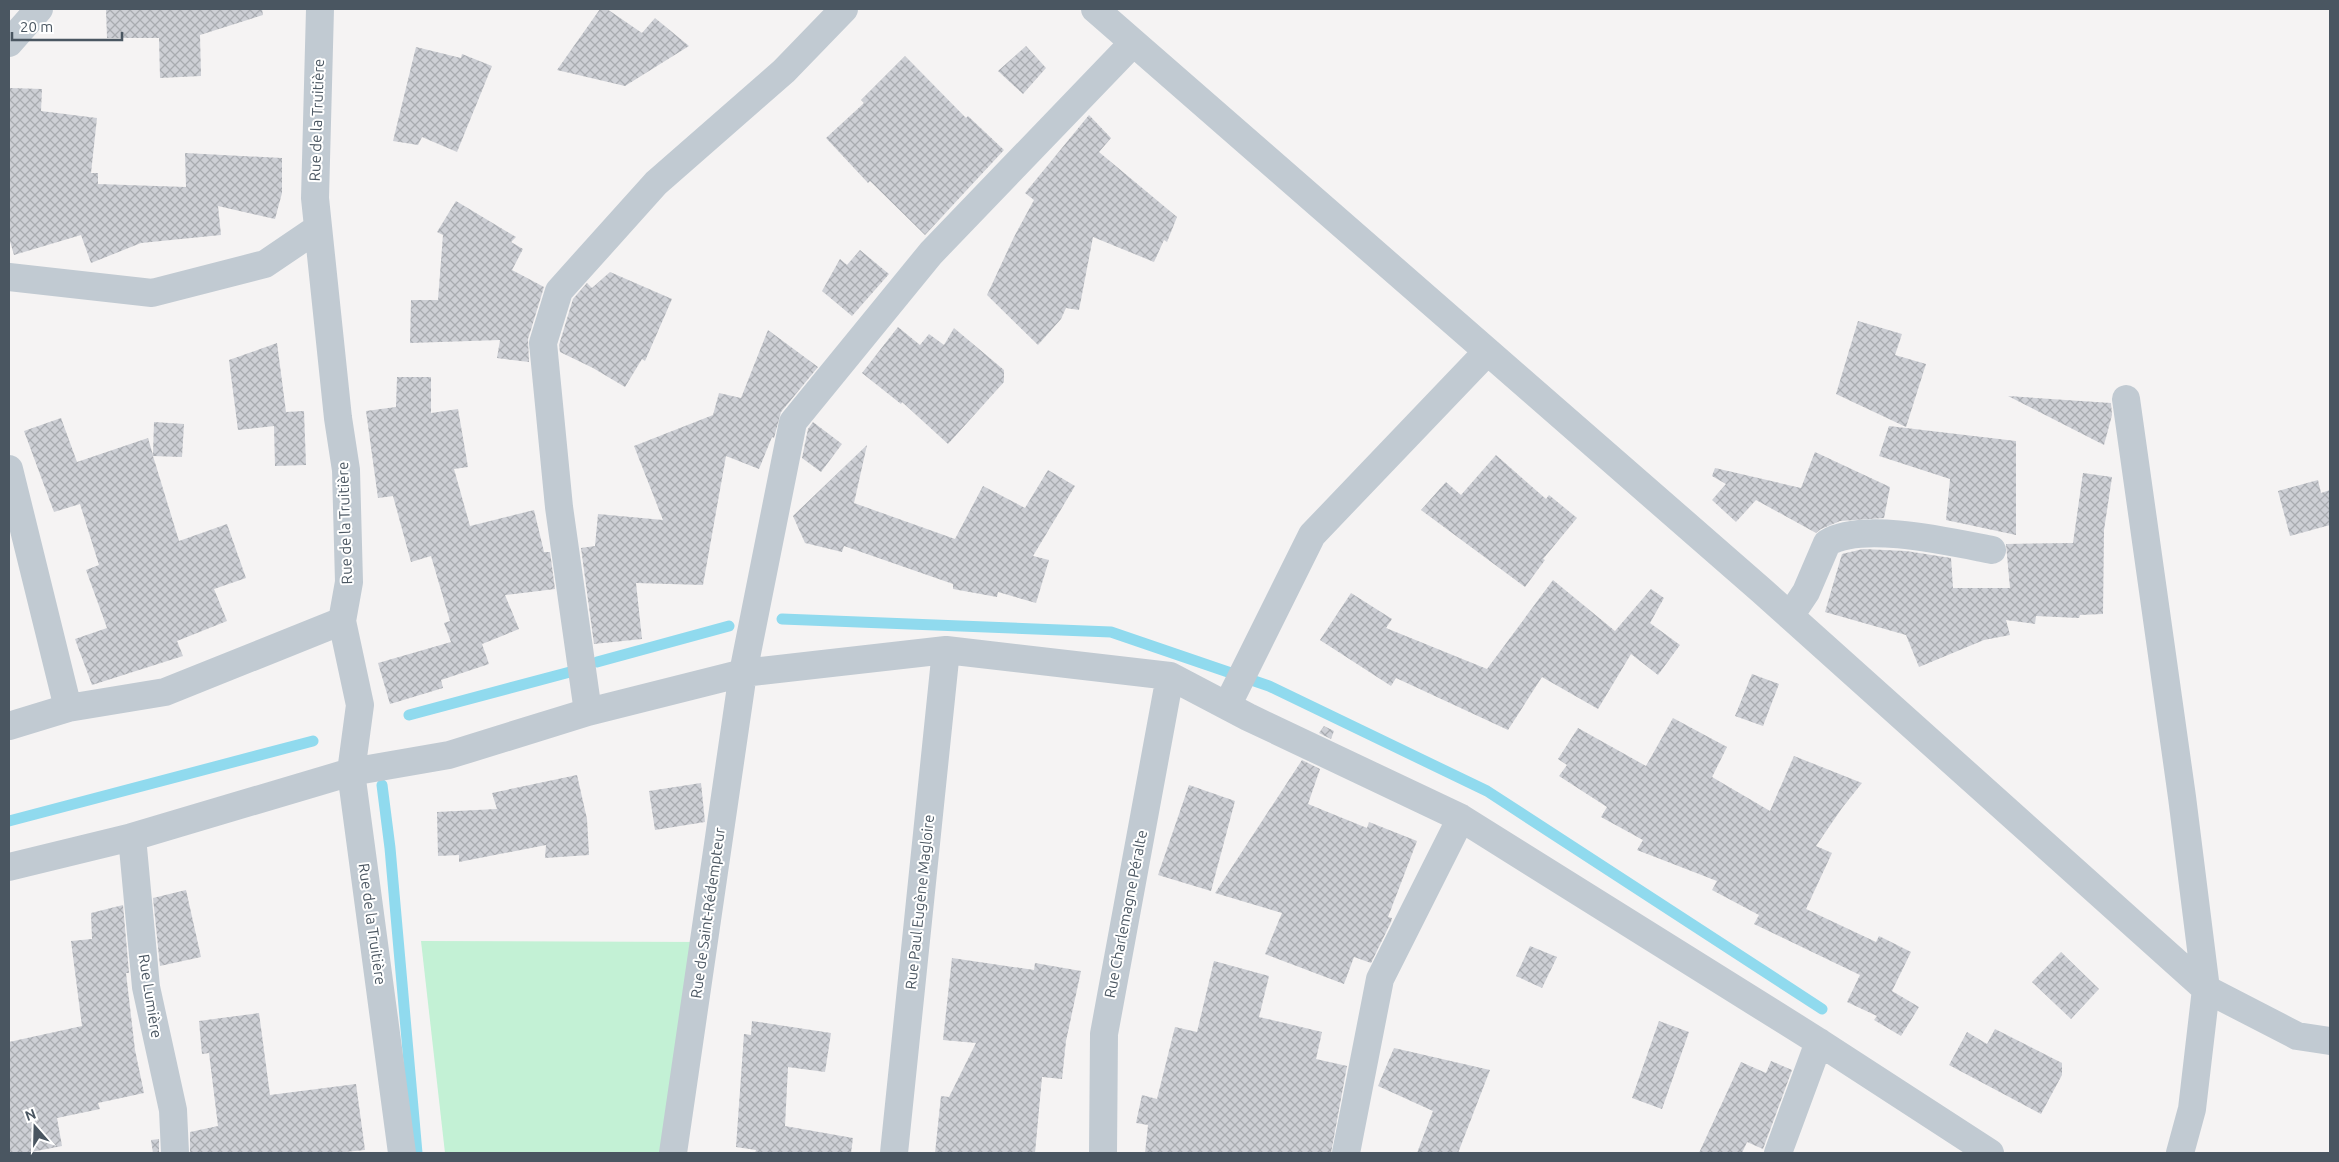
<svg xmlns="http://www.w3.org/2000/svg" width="2339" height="1162" font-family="Ubuntu,sans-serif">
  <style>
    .green { fill: #c3f1d5 }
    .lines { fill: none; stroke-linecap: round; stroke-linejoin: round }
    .stream { stroke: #90daee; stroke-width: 11 }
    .building { fill: url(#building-cross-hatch) }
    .minor { stroke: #c1cad2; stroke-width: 28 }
    .labels { text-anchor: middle; stroke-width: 4; stroke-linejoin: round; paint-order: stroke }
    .street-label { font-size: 15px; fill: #4a5661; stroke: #fff }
  </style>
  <defs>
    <pattern id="building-cross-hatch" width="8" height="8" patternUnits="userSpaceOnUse" patternTransform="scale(1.25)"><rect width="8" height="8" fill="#cdcfd5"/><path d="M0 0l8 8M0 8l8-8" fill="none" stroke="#a8abb0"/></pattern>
  </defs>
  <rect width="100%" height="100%" fill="#f5f3f3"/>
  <path class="green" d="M 421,941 L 702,942 L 673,1153 L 445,1153 Z"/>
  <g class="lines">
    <path class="stream" d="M 782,619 L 1111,632 L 1269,686 L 1487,791 L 1822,1009
      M 597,662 L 729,626
      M 409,715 L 570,672
      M 382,785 L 390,848 L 417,1153
      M 9,821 L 313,741"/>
  </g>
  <path class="building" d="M 106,9 L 262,9 L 263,15 L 200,35 L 201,76 L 160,78 L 159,38 L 107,38 Z
    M 600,9 L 607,9 L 642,33 L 655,18 L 689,46 L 625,86 L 557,70 Z
    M 1026,46 L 1046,68 L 1023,94 L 998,71 Z
    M 416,47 L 461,58 L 462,54 L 492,66 L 457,152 L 422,137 L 418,145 L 393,141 Z
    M 905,56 L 966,118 L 968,116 L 1004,150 L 925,235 L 870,181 L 868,183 L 826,138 L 864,103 L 861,100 Z
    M 10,88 L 42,89 L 41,111 L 97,118 L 91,173 L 98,173 L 98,184 L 186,187 L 185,153 L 282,158 L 282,193 L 275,219 L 218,206 L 221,235 L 141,243 L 91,263 L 81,235 L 14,255 L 9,238 Z
    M 1089,115 L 1111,138 L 1099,152 L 1177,217 L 1167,242 L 1164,240 L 1154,262 L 1093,237 L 1079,310 L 1066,308 L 1061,319 L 1038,345 L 987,295 L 1014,237 L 1034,200 L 1025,193 Z
    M 456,201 L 516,237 L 511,242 L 523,249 L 512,270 L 544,287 L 528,339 L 529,362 L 497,358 L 500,340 L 410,343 L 411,300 L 438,300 L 443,235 L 437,232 Z
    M 860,250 L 889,274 L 852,316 L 822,291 L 840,259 L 847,265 Z
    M 610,272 L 672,299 L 645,361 L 642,359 L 625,387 L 593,368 L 560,352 L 559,345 L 573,299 L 587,283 L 592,288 Z
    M 1858,321 L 1902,334 L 1895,355 L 1926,364 L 1906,427 L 1836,394 Z
    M 898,327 L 920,345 L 929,334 L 944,345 L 954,328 L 1004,370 L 1004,382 L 948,444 L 902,402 L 901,404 L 862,373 Z
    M 768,330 L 818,367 L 781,412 L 774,438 L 772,437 L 759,469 L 726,456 L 703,585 L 636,583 L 642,639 L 594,644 L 581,548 L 595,546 L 598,514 L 663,520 L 634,446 L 713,415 L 719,393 L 741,398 Z
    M 277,343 L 286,412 L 304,411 L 306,465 L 275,466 L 274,426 L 238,430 L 229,360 Z
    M 397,377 L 431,377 L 431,413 L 458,409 L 468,467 L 454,469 L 470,526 L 534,510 L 544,552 L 550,552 L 555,589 L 505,595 L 519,629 L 482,644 L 489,664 L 441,680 L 443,688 L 390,704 L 378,663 L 451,642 L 444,623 L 450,621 L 431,556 L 411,562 L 393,496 L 378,498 L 366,411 L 396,407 Z
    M 2008,396 L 2111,403 L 2112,415 L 2104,445 Z
    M 61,418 L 77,462 L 148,438 L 153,455 L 154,422 L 184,424 L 182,457 L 153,456 L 179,541 L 227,524 L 246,578 L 214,589 L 227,621 L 177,641 L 183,656 L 92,685 L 75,639 L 107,628 L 86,570 L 99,565 L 80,504 L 54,512 L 24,431 Z
    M 813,422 L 842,444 L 821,472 L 802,458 L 808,429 Z
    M 1889,426 L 2016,441 L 2016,535 L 1946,520 L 1950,479 L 1879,456 Z
    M 867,445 L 854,503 L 955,539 L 983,486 L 1025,508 L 1048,470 L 1075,486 L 1033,556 L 1049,560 L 1036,603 L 998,592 L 997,597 L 953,589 L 953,584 L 844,546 L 842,552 L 805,543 L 793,516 Z
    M 1815,452 L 1890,487 L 1884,518 L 1840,521 L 1821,529 L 1816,533 L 1756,500 L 1736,522 L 1712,500 L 1726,484 L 1712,476 L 1715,468 L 1801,488 Z
    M 1496,455 L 1546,499 L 1549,495 L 1577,518 L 1543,559 L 1545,560 L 1525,587 L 1421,510 L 1446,482 L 1461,495 Z
    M 2083,473 L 2112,477 L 2104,530 L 2103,614 L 2080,615 L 2079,618 L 2036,616 L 2035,624 L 2006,620 L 2010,635 L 1984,640 L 1919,667 L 1906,635 L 1825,612 L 1842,554 L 1863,549 L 1906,551 L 1951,558 L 1953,588 L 2010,588 L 2006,544 L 2073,543 Z
    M 2318,480 L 2321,493 L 2330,490 L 2330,525 L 2290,536 L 2278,491 Z
    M 1553,580 L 1615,631 L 1651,589 L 1664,598 L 1650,623 L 1680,645 L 1658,675 L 1631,654 L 1598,709 L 1542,677 L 1508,730 L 1396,678 L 1391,686 L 1320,640 L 1351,593 L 1392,619 L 1386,628 L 1487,669 Z
    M 1752,674 L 1779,684 L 1763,726 L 1735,716 Z
    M 1673,718 L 1727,747 L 1712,777 L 1770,811 L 1794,756 L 1862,783 L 1842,808 L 1816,846 L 1832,853 L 1806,909 L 1876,942 L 1879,936 L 1911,952 L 1892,991 L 1919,1007 L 1901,1036 L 1874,1020 L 1877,1016 L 1847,1002 L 1860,975 L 1754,924 L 1759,915 L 1712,890 L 1717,881 L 1637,850 L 1643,840 L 1601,817 L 1607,807 L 1559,776 L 1567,765 L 1558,759 L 1578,728 L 1646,766 Z
    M 1324,726 L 1334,731 L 1331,739 L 1319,733 Z
    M 1302,760 L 1320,769 L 1308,804 L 1367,828 L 1369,822 L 1417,841 L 1388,917 L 1392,918 L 1391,922 L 1371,963 L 1354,957 L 1344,984 L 1265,954 L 1282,913 L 1215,893 Z
    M 577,775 L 587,819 L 589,855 L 545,858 L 546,845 L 459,862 L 459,855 L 438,856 L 437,812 L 497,809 L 492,793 Z
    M 701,783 L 705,822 L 655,830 L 649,791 Z
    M 1189,785 L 1235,801 L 1211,891 L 1158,875 Z
    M 186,890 L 201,957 L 160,966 L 153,898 Z
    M 123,905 L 129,973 L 126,973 L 135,1050 L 144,1093 L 98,1103 L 100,1109 L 57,1118 L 62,1146 L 26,1153 L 9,1153 L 9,1042 L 82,1026 L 71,941 L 92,939 L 91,913 Z
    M 1530,946 L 1557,957 L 1542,988 L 1516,976 Z
    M 2061,952 L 2099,989 L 2071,1019 L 2032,982 Z
    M 952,958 L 1034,970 L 1035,963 L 1081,971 L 1066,1041 L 1062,1079 L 1042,1077 L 1035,1153 L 935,1153 L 941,1096 L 949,1097 L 976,1043 L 943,1040 Z
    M 1214,961 L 1269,976 L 1259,1017 L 1322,1032 L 1316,1059 L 1347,1066 L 1331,1153 L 1145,1153 L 1148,1125 L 1136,1123 L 1142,1095 L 1157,1099 L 1175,1027 L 1197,1032 Z
    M 259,1013 L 270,1095 L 356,1084 L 365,1150 L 335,1153 L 190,1153 L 190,1132 L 218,1126 L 209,1053 L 202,1054 L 199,1021 Z
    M 752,1021 L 831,1033 L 825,1072 L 788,1067 L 785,1126 L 853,1138 L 851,1153 L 755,1153 L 756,1150 L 736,1147 L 744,1034 L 751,1035 Z
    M 1659,1021 L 1689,1032 L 1662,1109 L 1632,1098 Z
    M 1995,1029 L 2062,1063 L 2062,1075 L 2041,1114 L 1949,1065 L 1967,1032 L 1987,1044 Z
    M 1394,1048 L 1490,1070 L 1458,1153 L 1417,1153 L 1433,1111 L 1378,1086 Z
    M 1771,1061 L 1792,1070 L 1763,1149 L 1747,1142 L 1742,1153 L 1699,1153 L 1741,1062 L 1766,1073 Z
    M 159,1139 L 159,1153 L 153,1153 L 151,1140 Z"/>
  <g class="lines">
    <path class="minor" d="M 320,9 L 315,198 L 338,418 L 346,470 L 349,582 L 342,621 L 360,705 L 351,772 L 402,1153
      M 1095,9 L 1761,590 L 2206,989 L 2297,1036 L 2330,1041
      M 9,43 L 39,9
      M 9,277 L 152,293 L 265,264 L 318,228
      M 2126,399 L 2182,797 L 2206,989 L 2192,1109 L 2180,1153
      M 9,469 L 68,708
      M 1790,616 L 1806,592 L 1827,543 C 1862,521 1951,542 1992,550
      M 1227,706 L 1312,535 L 1487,352
      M 588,712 L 559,507 L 543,343 L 559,291 L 656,183 L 784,71 L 844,9
      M 9,726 L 68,708 L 165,692 L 342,621
      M 132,837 L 146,987 L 173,1110 L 175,1153
      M 9,867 L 132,837 L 351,772 L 449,755 L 588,712 L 743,673 L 946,650 L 1170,676 L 1248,717 L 1461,818 L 1819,1042 L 1990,1153
      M 673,1153 L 743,673 L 793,422 L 931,253 L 1133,43
      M 894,1153 L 946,650
      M 1103,1153 L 1104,1034 L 1170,676
      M 1346,1153 L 1380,979 L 1461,818
      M 1778,1153 L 1819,1042"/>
  </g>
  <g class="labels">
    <g class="street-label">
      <text transform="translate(317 120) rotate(-88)" y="5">Rue de la Truitière</text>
      <text transform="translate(345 523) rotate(-92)" y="5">Rue de la Truitière</text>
      <text transform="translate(920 902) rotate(-84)" y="5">Rue Paul Eugène Magloire</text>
      <text transform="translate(708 913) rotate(-82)" y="5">Rue de Saint-Rédempteur</text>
      <text transform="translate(1126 914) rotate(-79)" y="5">Rue Charlemagne Péralte</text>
      <text transform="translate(372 924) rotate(82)" y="5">Rue de la Truitière</text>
      <text transform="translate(150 996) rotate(81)" y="5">Rue Lumière</text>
    </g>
  </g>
  <rect width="2339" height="1162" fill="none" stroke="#4a5661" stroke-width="20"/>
  <g transform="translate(35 1127) rotate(340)" stroke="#ffffff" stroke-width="4" paint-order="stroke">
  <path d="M0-4L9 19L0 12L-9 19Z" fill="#4a5661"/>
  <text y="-8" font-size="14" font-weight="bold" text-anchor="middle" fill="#4a5661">N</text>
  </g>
  <path d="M12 32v8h110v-8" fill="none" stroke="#4a5661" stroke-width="2.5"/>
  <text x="20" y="32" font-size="15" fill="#4a5661" stroke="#ffffff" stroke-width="4" paint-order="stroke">20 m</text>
</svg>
